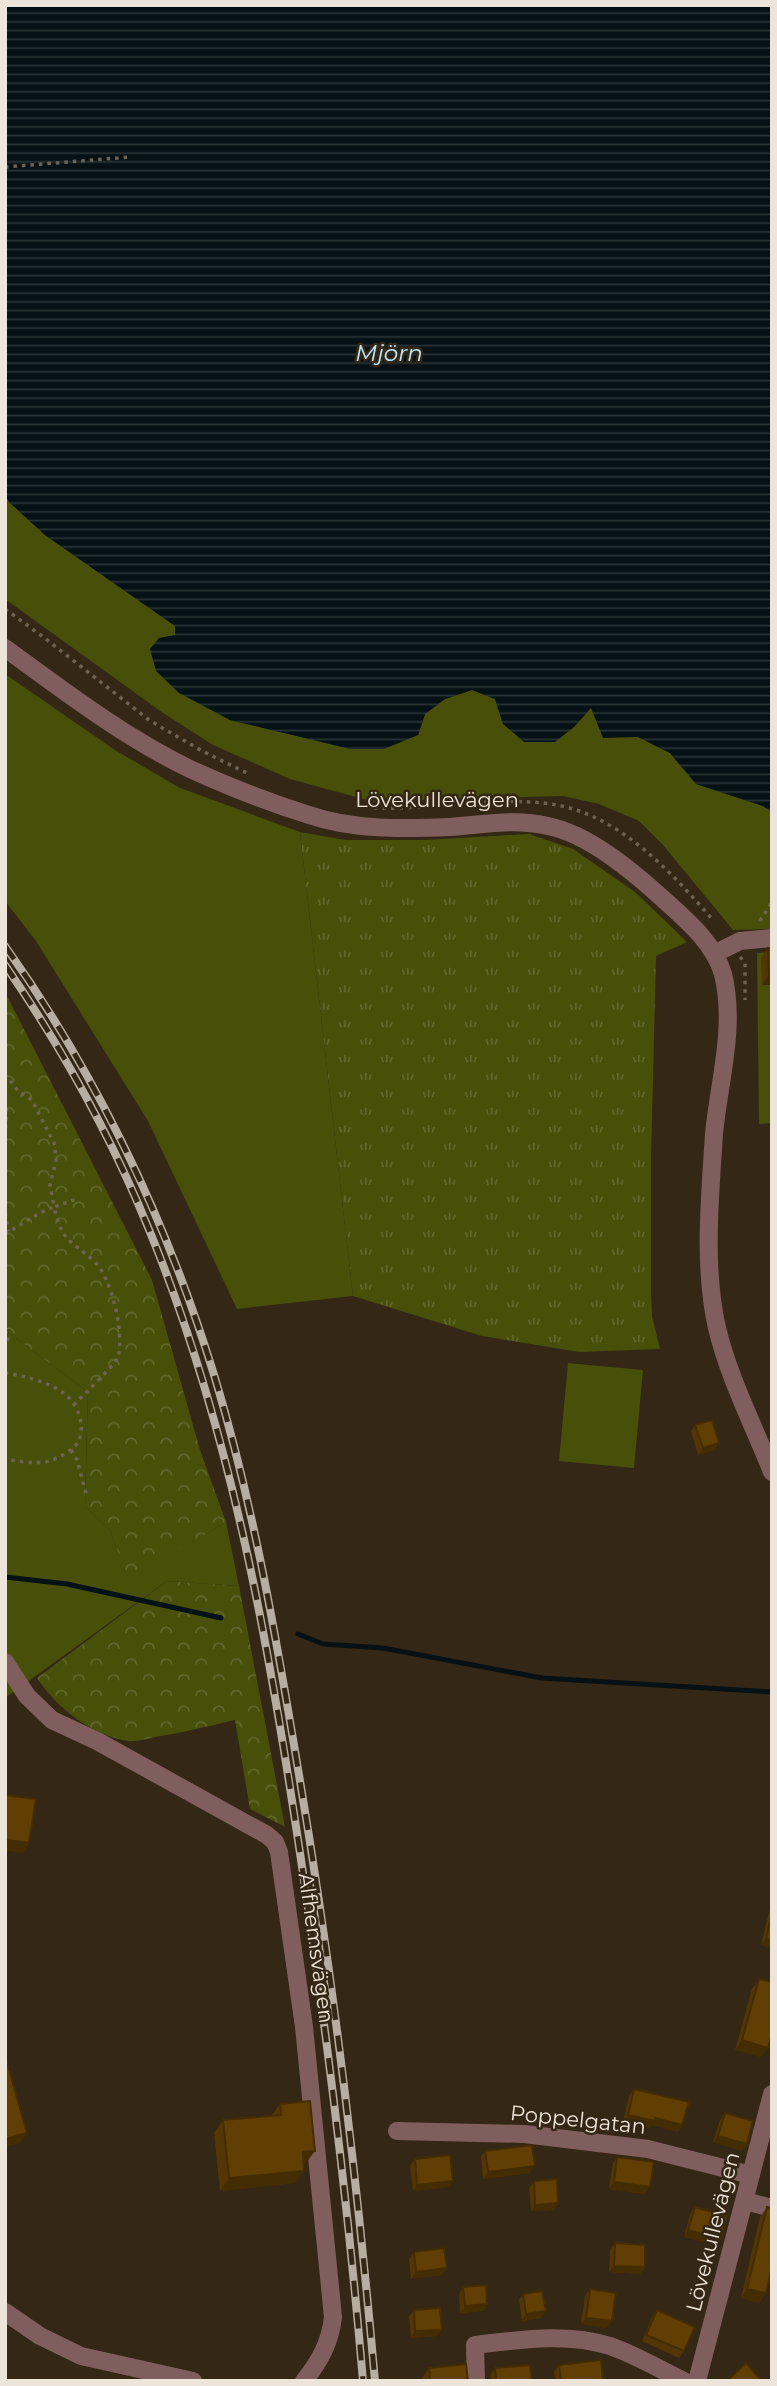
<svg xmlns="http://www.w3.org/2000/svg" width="777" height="2386" font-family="Montserrat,sans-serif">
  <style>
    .green { fill: #474f09 }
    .forest { fill: url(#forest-crowns) }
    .park { fill: url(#park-tufts) }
    .water { fill: url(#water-rules) }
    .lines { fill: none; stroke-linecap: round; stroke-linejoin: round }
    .stream { stroke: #051115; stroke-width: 5 }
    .path { stroke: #6e6253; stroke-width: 3.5; stroke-dasharray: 3.5 5; stroke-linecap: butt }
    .minor { stroke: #815e5e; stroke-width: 18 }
    .rail-casing { stroke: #b7ada0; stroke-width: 8 }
    .rail { stroke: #342715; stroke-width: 5; stroke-dasharray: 16; stroke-linecap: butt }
    .wall { fill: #533603 }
    .shaded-wall { fill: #442c03 }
    .building { fill: #613f04; stroke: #442c03; stroke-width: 2 }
    .labels { text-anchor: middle; stroke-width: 5; stroke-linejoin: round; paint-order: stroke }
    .street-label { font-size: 21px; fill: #eee5da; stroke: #342715 }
    .water-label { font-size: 23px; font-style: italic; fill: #bce9fc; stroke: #342715 }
  </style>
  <defs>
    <pattern id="forest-crowns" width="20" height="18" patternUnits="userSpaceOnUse" patternTransform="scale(1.75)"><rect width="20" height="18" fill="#474f09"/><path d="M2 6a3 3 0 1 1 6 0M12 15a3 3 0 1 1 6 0" fill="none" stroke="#62682c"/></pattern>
    <pattern id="park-tufts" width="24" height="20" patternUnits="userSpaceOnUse" patternTransform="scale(1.75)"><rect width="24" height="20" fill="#474f09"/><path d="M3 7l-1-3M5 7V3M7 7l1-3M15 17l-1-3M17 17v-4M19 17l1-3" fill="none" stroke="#62682c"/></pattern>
    <pattern id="water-rules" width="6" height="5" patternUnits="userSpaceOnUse" patternTransform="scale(1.75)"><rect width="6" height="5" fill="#051115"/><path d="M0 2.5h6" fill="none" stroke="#2a3436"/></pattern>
  </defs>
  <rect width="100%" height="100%" fill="#342715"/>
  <path class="green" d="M 5,495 L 9,502 L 45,535 L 175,626 L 175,635 L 230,720 L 284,733 L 418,735 L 425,714 L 445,699 L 472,690 L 495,699 L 503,724 L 574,727 L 591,707 L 603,737 L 638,737 L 670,753 L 696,784 L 763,806 L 772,812 L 772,929 L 733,930 L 663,845 L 639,821 L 599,804 L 563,796 L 386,801 L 367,800 L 290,779 L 213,745 L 163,713 L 5,599 Z
    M 5,674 L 115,750 L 180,788 L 300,832 L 353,1296 L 237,1309 L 148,1121 L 36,941 L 5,901 Z
    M 772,952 L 772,1123 L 759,1124 L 757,953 Z
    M 5,1330 L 88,1392 L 85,1506 L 110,1530 L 128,1579 L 226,1522 L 239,1586 L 167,1581 L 5,1698 Z
    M 568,1363 L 643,1370 L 634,1468 L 559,1461 Z"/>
  <path class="forest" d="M 5,992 L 152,1280 L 200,1450 L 226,1522 L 128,1580 L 110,1530 L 85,1506 L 88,1392 L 5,1330 Z
    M 167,1581 L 239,1586 L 285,1827 L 250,1809 L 235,1720 C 208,1726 182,1733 155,1737 C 147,1739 136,1742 128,1741 C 91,1735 57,1708 37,1678 Z"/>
  <path class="park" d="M 300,832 L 345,840 L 425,840 L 529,834 L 573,849 L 635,892 L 687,942 L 656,956 L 651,1159 L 651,1292 L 652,1316 L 660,1349 L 579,1352 L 482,1336 L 353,1296 Z"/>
  <path class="water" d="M 5,5 L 772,5 L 772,812 L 763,806 L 696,784 L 670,753 L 638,737 L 603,738 L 591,708 L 574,727 L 555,742 L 524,742 L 503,724 L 495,699 L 472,690 L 445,699 L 425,714 L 418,735 L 384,749 L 350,749 L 230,720 L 179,693 L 156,671 L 150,649 L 159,638 L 175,635 L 175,626 L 45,535 L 9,502 L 5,495 Z"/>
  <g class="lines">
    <path class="stream" d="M 5,1577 L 67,1584 L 221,1618
      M 298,1634 L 323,1644 L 383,1648 L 542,1678 L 772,1692"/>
    <path class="path" d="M 5,167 L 130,157
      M 5,609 L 42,636 L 149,720 L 202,751 L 249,774
      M 374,808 C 433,810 493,796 551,804 C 619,814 670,871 713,920
      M 760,921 L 772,902
      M 740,957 L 745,963 L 745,1000
      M 5,1074 L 18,1091 L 32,1100 L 55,1145 L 56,1161 L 50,1185 L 54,1207 L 79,1198
      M 5,1100 L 7,1112 L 5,1134
      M 5,1189 L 5,1209
      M 5,1213 L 9,1231
      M 5,1234 L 40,1213 L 54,1207 C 64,1245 68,1237 94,1261 C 111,1276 125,1334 118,1357 C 115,1365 83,1395 75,1404
      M 5,1330 L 8,1338 L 5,1348
      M 5,1373 C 24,1376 46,1381 62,1392 C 76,1401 86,1423 79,1440 C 75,1450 59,1458 49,1461 C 35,1465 19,1461 5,1459
      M 71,1450 L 77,1460 L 86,1494"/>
    <path class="minor" d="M 5,648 C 64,691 124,737 190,769 C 227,786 270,803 309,815 C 353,830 403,829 449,827 C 483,825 514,818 548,826 C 588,834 631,870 661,897 C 684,918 714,942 723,974 C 736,1027 719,1081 714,1134 C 710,1197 703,1266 717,1328 C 729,1378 753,1424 772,1472
      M 714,954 L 740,941 L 772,938
      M 5,1662 L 27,1696 L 52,1720 L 97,1741 L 267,1835 L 275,1842 L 279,1852 L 304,2027 L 333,2317 C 330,2343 320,2361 304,2381
      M 397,2131 L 524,2134 L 648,2149 L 751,2175
      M 745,2201 L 772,2208
      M 5,2312 L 40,2336 L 81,2356 L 193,2381
      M 476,2381 L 475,2345 C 519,2340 566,2332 610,2346 C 636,2355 659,2369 684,2381
      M 697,2381 L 772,2094"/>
    <g class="rail-casing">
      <path id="rail" d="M 5,946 C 98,1077 168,1224 215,1378 C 254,1507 277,1642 299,1775 C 333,1976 357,2178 375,2381
        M 5,965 C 62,1048 112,1138 150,1232 C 235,1439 273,1667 305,1887 C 329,2051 349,2216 363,2381"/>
    </g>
    <use href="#rail" class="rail"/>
  </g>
  <path class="wall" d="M 768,948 L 772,948 L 772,989 L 772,985 L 762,985 L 761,958 Z
    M 695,1425 L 715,1450 L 698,1455 L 691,1431 Z
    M 772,1907 L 772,1948 L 761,1945 L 769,1912 Z
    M 759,1979 L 761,2057 L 735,2050 L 752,1989 Z
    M 634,2089 L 682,2125 L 678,2132 L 652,2125 L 650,2128 L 623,2122 L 629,2096 Z
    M 280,2104 L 306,2163 L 304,2164 L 295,2183 L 220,2191 L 214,2133 L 223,2120 L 271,2116 Z
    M 725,2113 L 742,2151 L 713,2142 L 720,2120 Z
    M 485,2151 L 530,2173 L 483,2179 L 481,2157 Z
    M 617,2157 L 645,2194 L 609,2189 L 613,2163 Z
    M 415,2159 L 453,2181 L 448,2187 L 413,2191 L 410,2166 Z
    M 534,2181 L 558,2203 L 554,2210 L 531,2211 L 529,2188 Z
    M 695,2207 L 716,2245 L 684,2237 L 690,2214 Z
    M 767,2207 L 766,2293 L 759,2303 L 741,2298 L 760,2217 Z
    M 615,2243 L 645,2267 L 640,2274 L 609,2272 L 610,2250 Z
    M 414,2252 L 447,2268 L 442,2275 L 411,2279 L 409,2259 Z
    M 463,2287 L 487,2304 L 483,2311 L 460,2313 L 459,2294 Z
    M 590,2289 L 607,2328 L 581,2324 L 585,2296 Z
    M 523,2294 L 546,2311 L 541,2318 L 522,2321 L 519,2300 Z
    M 414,2310 L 437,2336 L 411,2338 L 409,2317 Z
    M 657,2310 L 684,2351 L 679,2358 L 642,2341 L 652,2317 Z
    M 559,2365 L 603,2380 L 555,2381 L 554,2372 Z
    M 429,2368 L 468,2381 L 422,2381 L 422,2378 Z
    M 495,2368 L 532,2381 L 491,2381 L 490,2375 Z"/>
  <path class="shaded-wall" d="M 769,975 L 772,975 L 772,985 L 762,985 Z
    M 719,1443 L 715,1450 L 698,1455 L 703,1448 Z
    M 5,1840 L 29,1843 L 23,1853 L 5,1851 Z
    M 766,1939 L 772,1940 L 772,1948 L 761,1945 Z
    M 742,2040 L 768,2048 L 761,2057 L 735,2050 Z
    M 628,2115 L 655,2118 L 682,2125 L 678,2132 L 652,2125 L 650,2128 L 623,2122 Z
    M 27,2133 L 20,2143 L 5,2147 L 5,2139 Z
    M 718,2136 L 747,2144 L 742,2151 L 713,2142 Z
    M 315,2151 L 306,2163 L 294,2165 L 303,2152 Z
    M 535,2166 L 530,2173 L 483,2179 L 488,2172 Z
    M 304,2171 L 295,2183 L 220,2191 L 229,2178 Z
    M 453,2181 L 448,2187 L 413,2191 L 417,2185 Z
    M 614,2182 L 650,2187 L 645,2194 L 609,2189 Z
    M 558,2203 L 554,2210 L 531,2211 L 535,2205 Z
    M 688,2230 L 721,2239 L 716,2245 L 684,2237 Z
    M 614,2266 L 645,2267 L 640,2274 L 609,2272 Z
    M 447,2268 L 442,2275 L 411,2279 L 416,2272 Z
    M 747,2289 L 766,2293 L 759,2303 L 741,2298 Z
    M 487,2304 L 483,2311 L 460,2313 L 465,2306 Z
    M 546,2311 L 541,2318 L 522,2321 L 526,2314 Z
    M 586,2318 L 612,2321 L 607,2328 L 581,2324 Z
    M 442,2330 L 437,2336 L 411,2338 L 415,2331 Z"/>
  <path class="building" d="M 768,948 L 772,948 L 772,975 L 769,975 Z
    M 712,1420 L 719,1443 L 703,1448 L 695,1425 Z
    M 5,1795 L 36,1799 L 29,1843 L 5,1840 Z
    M 772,1912 L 772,1940 L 766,1939 Z
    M 759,1979 L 772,1982 L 772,2034 L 768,2048 L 742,2040 Z
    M 6,2059 L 27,2133 L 5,2139 L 5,2060 Z
    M 634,2089 L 689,2102 L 682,2125 L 655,2118 L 655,2121 L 628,2115 Z
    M 310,2101 L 315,2151 L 303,2152 L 304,2171 L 229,2178 L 223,2120 L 281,2115 L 280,2104 Z
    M 725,2113 L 753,2121 L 747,2144 L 718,2136 Z
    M 532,2145 L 535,2166 L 488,2172 L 485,2151 Z
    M 450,2155 L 453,2181 L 417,2185 L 415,2159 Z
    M 617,2157 L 654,2162 L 650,2187 L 614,2182 Z
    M 557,2179 L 558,2203 L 535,2205 L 534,2181 Z
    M 695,2207 L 727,2216 L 721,2239 L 688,2230 Z
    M 767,2207 L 772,2208 L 772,2267 L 766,2293 L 747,2289 Z
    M 615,2243 L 645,2245 L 645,2267 L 614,2266 Z
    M 444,2248 L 447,2268 L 416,2272 L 414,2252 Z
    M 486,2285 L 487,2304 L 465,2306 L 463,2287 Z
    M 590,2289 L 616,2293 L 612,2321 L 586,2318 Z
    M 542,2291 L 546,2311 L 526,2314 L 523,2294 Z
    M 440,2308 L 442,2330 L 415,2331 L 414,2310 Z
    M 657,2310 L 695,2327 L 684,2351 L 646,2335 Z
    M 601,2360 L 603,2380 L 561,2381 L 559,2365 Z
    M 746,2363 L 762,2381 L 729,2381 L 728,2380 Z
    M 466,2364 L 468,2381 L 430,2381 L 429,2368 Z
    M 530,2365 L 532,2381 L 496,2381 L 495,2368 Z"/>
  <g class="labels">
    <g class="street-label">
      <text x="437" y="807">Lövekullevägen</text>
      <text transform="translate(316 1948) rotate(82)" y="7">Alfhemsvägen</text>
      <text transform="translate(578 2120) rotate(6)" y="7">Poppelgatan</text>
      <text transform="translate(713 2232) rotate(-76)" y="7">Lövekullevägen</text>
    </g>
    <g class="water-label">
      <text x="389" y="361">Mjörn</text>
    </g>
  </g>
  <rect width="777" height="2386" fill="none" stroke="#eee5da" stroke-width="14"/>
</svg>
